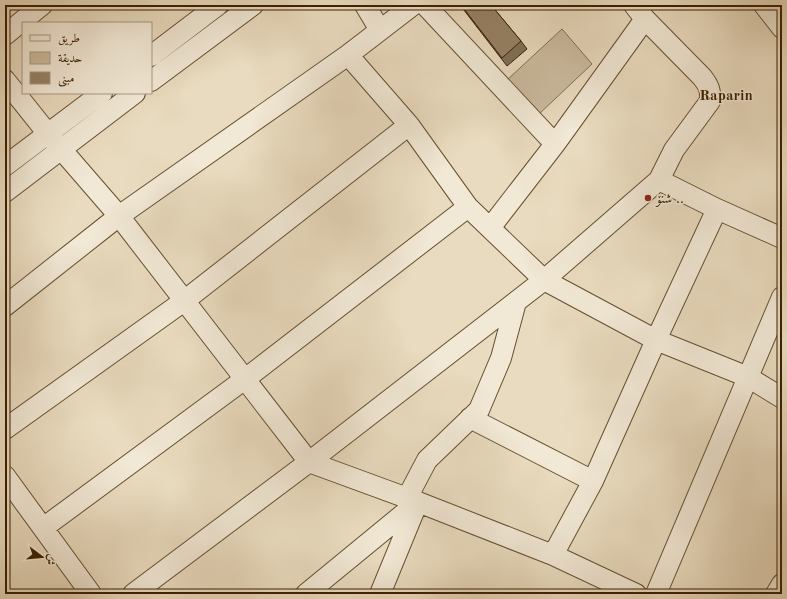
<svg xmlns="http://www.w3.org/2000/svg" width="787" height="599" font-family="'Old Standard TT',Amiri,serif">
  <style>
    .green { fill: #cbbb9f; stroke: #826e50 }
    .lines { fill: none; stroke-linecap: round; stroke-linejoin: round }
    .minor-casing { stroke: #664f30; stroke-width: 22 }
    .minor { stroke: #f1e8d5; stroke-width: 20 }
    .wall { fill: #806f56; stroke: #3a2001 }
    .building { fill: #958164; stroke: #3a2001 }
    .poi-dot { fill: #8f2418; stroke: #f1e8d5; stroke-width: 1.5 }
    .labels { text-anchor: middle; stroke-width: 3; stroke-linejoin: round; paint-order: stroke }
    .poi-label { font-size: 14px; fill: #3a2001; stroke: #f1e8d5; text-anchor: start }
    .neighbourhood-label { font-size: 15px; font-weight: bold; fill: #3a2001; stroke: #f1e8d5 }
  </style>
  <rect width="100%" height="100%" fill="#e9dbbf"/>
  <filter id="stains"><feTurbulence type="fractalNoise" baseFrequency=".005" numOctaves="4"/><feColorMatrix values="0 0 0 0 .2 0 0 0 0 .09 0 0 0 0 .02 0 0 0 .5 -.17"/></filter>
  <radialGradient id="worn" r=".72"><stop offset=".6" stop-color="#630" stop-opacity="0"/><stop offset="1" stop-color="#630" stop-opacity=".3"/></radialGradient>
  <path class="green" d="M 562,29 L 592,64 L 538,115 L 507,80 Z"/>
  <g class="lines">
    <g class="minor-casing">
      <path id="minor" d="M 365,5 L 380,30
        M 425,5 L 555,144
        M 764,5 L 782,28
        M 5,35 L 42,5
        M 348,55 L 409,125 L 468,207 L 544,280 L 656,340 L 748,377 L 782,398
        M 151,56 L 218,5
        M 5,80 L 48,134 L 119,216 L 309,462 L 418,502 L 553,555 L 636,594
        M 151,81 L 253,5
        M 5,166 L 102,93
        M 659,180 L 717,209 L 782,238
        M 5,192 L 135,93
        M 490,228 L 555,144 L 645,19
        M 5,306 L 119,216 L 348,55 L 413,5
        M 470,418 L 593,481
        M 5,429 L 184,301 L 409,125
        M 5,476 L 91,594
        M 407,498 L 427,460 L 479,410 L 501,358 L 516,302
        M 43,528 L 245,379 L 468,207
        M 553,555 L 593,481 L 656,340 L 717,209
        M 133,594 L 309,462 L 544,280 L 659,180 L 674,150 L 710,101 C 711,91 709,86 702,77 L 645,19 L 634,5
        M 306,594 L 418,502
        M 380,594 L 417,504
        M 656,594 L 782,297
        M 776,594 L 782,584"/>
    </g>
    <use href="#minor" class="minor"/>
  </g>
  <path class="wall" d="M 460,5 L 491,5 L 521,41 L 527,49 L 507,66 Z"/>
  <path class="building" d="M 461,5 L 491,5 L 521,41 L 502,58 Z"/>
  <circle class="poi-dot" cx="648" cy="198" r="4"/>
  <g class="labels">
    <g class="poi-label">
      <text x="656" y="203">شنۆ ..</text>
    </g>
    <g class="neighbourhood-label">
      <text x="726" y="100">Raparin</text>
    </g>
  </g>
  <rect width="787" height="599" fill="none" stroke="#e9dbbf" stroke-width="20"/>
  <rect x="6" y="6" width="775" height="587" fill="none" stroke="#3a2001" stroke-width="2"/>
  <rect x="10" y="10" width="767" height="579" fill="none" stroke="#3a2001"/>
  <rect x="22" y="22" width="130" height="72" fill="#f1e8d5" stroke="#a89880"/>
  <rect x="30" y="35" width="20" height="6" fill="#f1e8d5" stroke="#a89880"/>
  <text x="58" y="42" font-size="12" fill="#3a2001">طريق</text>
  <rect x="30" y="52" width="20" height="12" fill="#cbbb9f" stroke="#a89880"/>
  <text x="58" y="62" font-size="12" fill="#3a2001">حديقة</text>
  <rect x="30" y="72" width="20" height="12" fill="#958164" stroke="#a89880"/>
  <text x="58" y="82" font-size="12" fill="#3a2001">مبنى</text>
  <g transform="translate(42 557) rotate(106)" stroke="#f1e8d5" stroke-width="3" paint-order="stroke">
  <path d="M0-3L7 15L0 10L-7 15Z" fill="#3a2001"/>
  <text y="-6" font-size="11" font-weight="bold" text-anchor="middle" fill="#3a2001">ش</text>
  </g>
  <rect width="100%" height="100%" filter="url(#stains)"/>
  <rect width="100%" height="100%" fill="url(#worn)"/>
</svg>
